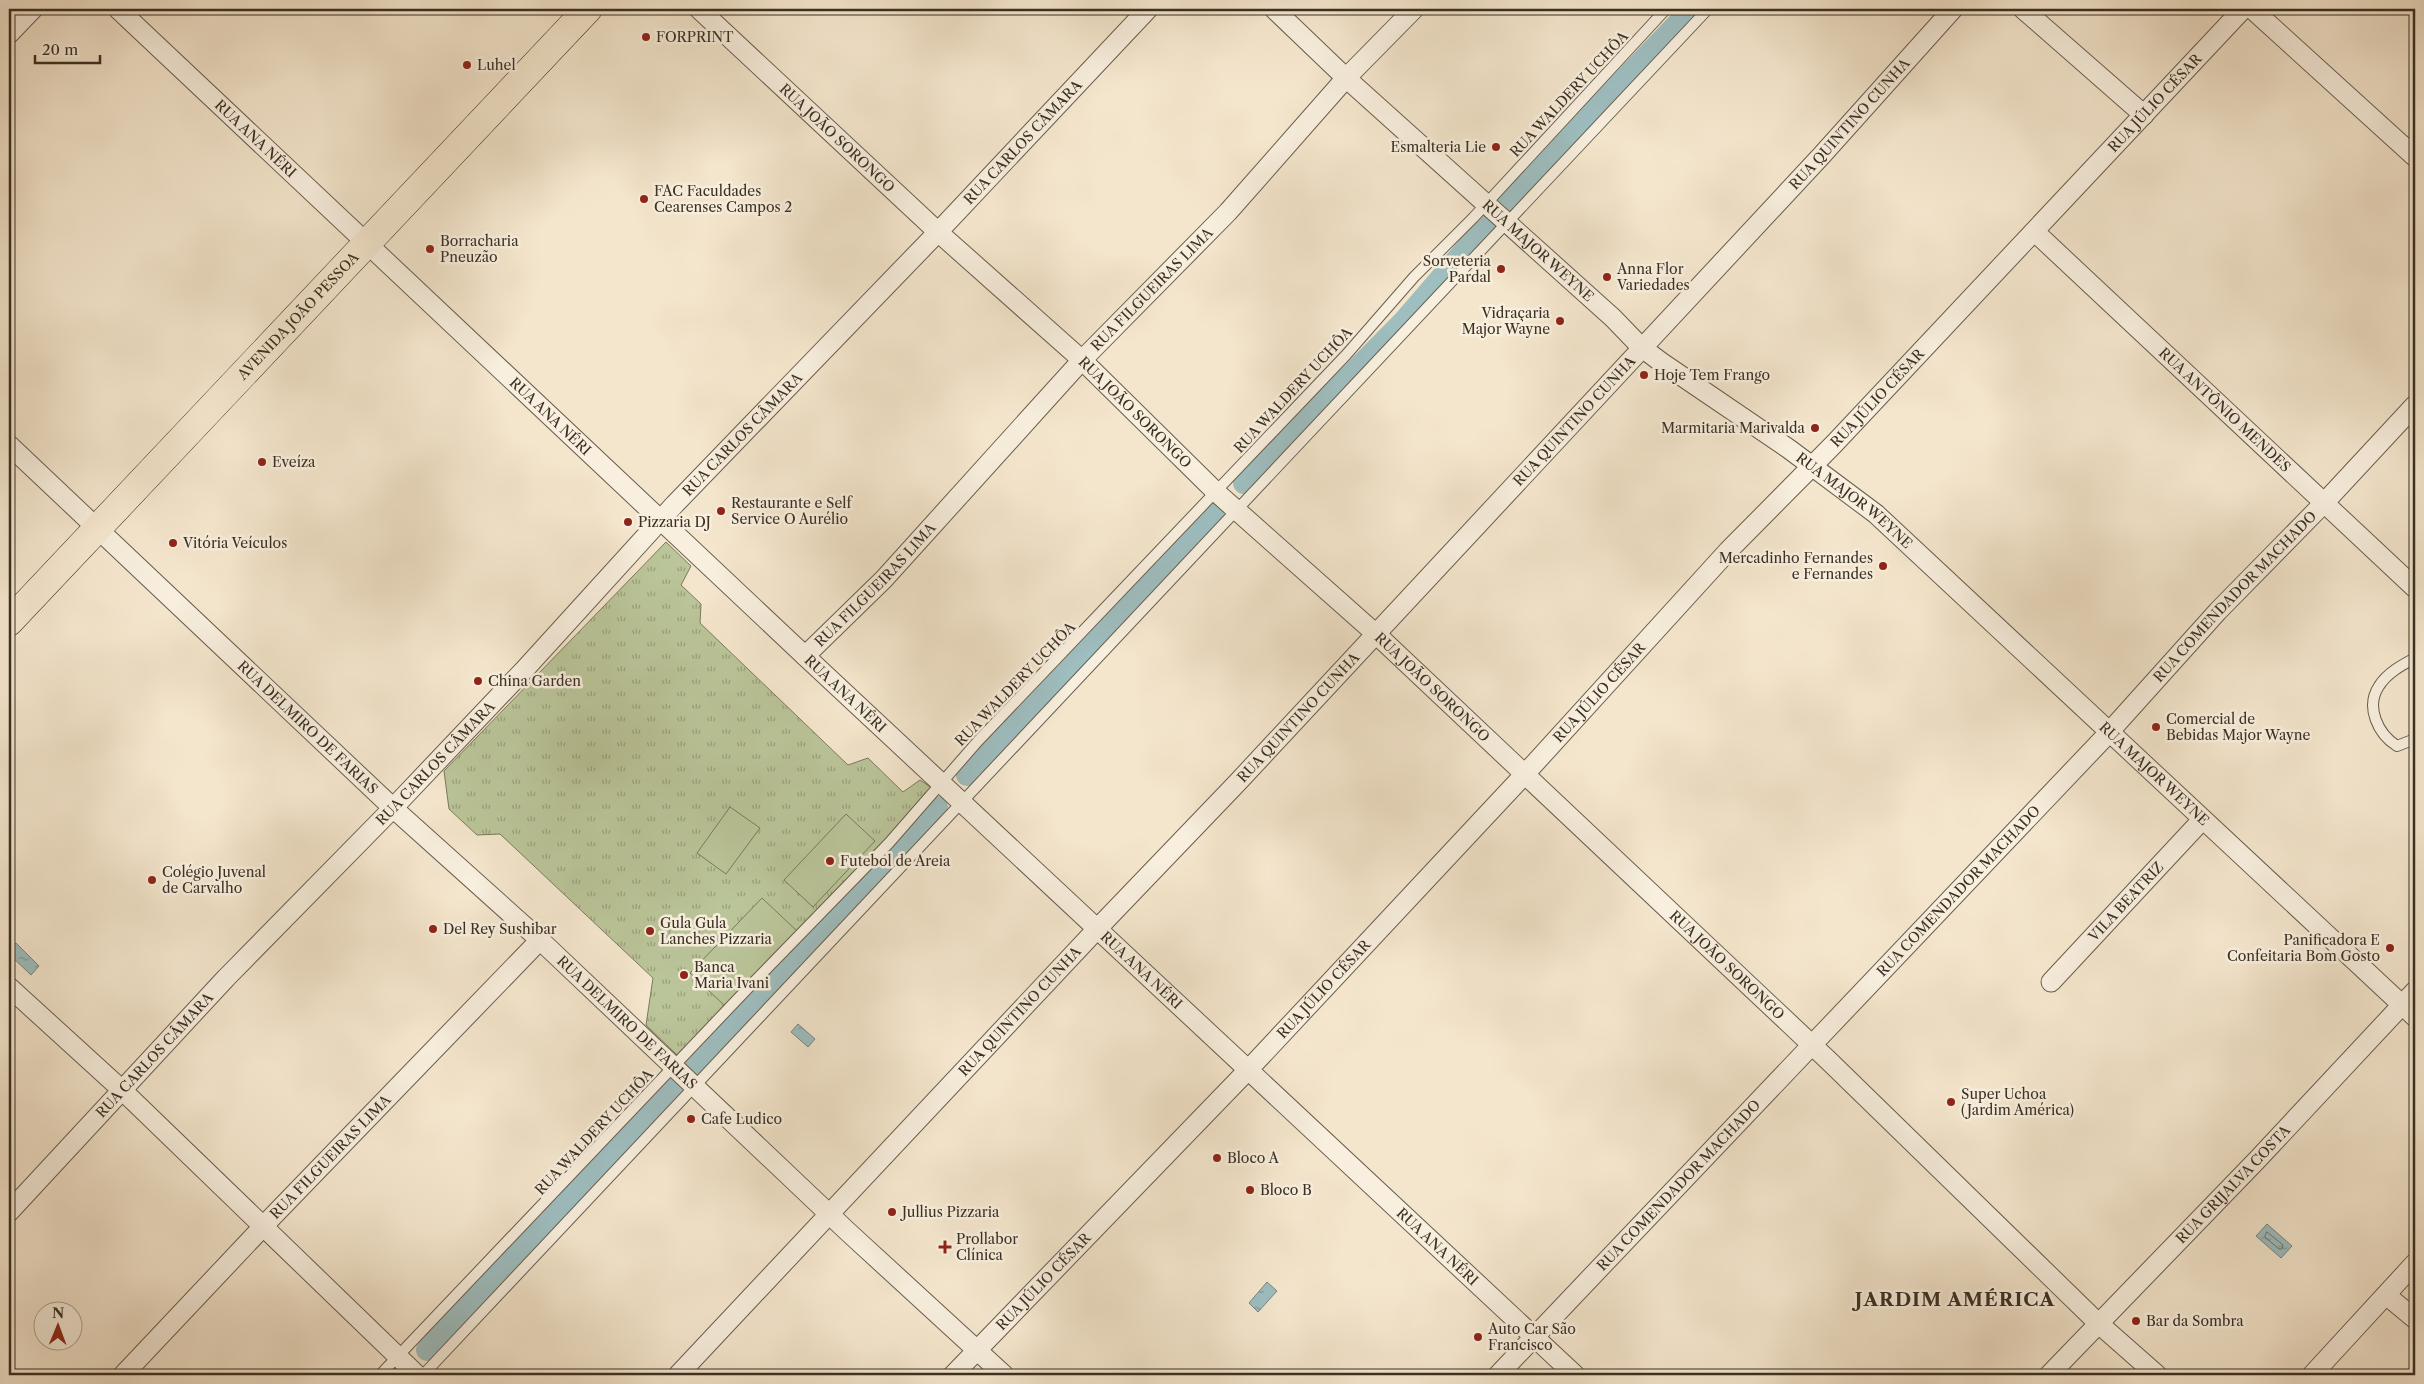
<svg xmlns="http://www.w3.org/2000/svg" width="2424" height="1384" font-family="'Libre Caslon Text',serif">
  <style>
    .park { fill: url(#park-tufts); stroke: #7a7a5e }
    .pitch { fill: #bac599; stroke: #7a7a5e }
    .water { fill: url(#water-ripples); stroke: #768581 }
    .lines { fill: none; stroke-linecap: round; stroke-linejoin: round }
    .shore { stroke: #6c7772; stroke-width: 1 }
    .canal { stroke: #9ebec0; stroke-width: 22 }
    .lane-casing { stroke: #685e4e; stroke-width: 12 }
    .street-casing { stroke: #685e4e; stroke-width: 21 }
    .primary-casing { stroke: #3a3023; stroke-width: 29 }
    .lane { stroke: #f8efde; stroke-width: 10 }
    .street { stroke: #f8efde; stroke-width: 19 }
    .primary { stroke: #f4e6cd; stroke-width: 28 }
    .poi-dot { fill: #8f2418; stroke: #f8efde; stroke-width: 2 }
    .labels { text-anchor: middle; stroke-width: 5; stroke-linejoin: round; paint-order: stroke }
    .poi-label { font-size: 14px; fill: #3a3023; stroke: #f8efde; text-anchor: start }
    .street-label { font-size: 14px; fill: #3a3023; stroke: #f8efde }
    .district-label { font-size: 19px; font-weight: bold; letter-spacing: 1px; fill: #3a3023; stroke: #f8efde }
  </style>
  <defs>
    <pattern id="park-tufts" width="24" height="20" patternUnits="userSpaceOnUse" patternTransform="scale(1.25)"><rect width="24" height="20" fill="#bac599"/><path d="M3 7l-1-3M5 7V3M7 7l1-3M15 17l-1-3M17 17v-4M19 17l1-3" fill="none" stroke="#98a07c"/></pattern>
    <pattern id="water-ripples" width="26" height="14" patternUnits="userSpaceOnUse" patternTransform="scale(1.25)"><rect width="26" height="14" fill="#9ebec0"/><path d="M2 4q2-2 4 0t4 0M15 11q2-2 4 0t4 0" fill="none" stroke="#829b9c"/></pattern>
  </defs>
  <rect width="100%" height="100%" fill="#f4e6cd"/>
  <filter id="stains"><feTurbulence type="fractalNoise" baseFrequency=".004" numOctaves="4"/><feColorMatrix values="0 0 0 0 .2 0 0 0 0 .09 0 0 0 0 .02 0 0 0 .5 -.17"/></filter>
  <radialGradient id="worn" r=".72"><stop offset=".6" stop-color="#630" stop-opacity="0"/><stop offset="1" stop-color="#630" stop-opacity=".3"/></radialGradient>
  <path class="park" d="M 666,542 L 691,566 L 681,585 L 701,604 L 700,623 L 848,765 L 868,758 L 903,792 L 920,780 L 935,790 L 677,1055 L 646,1025 L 653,978 L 500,834 L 477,835 L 449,809 L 444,771 Z"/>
  <path class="pitch" d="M 730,807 L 760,828 L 726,874 L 697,853 Z
    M 846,814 L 875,841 L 813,907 L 784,880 Z
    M 762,898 L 797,931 L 725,1006 L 690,973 Z"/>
  <path class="water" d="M 16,943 L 39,966 L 31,975 L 9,954 L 9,950 Z
    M 798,1024 L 815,1039 L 808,1047 L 791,1032 Z
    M 2267,1224 L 2292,1246 L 2281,1258 L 2256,1236 Z
    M 1267,1282 L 1277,1291 L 1258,1312 L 1249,1303 Z"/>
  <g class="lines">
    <path class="shore" d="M 2267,1232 L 2283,1245 L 2282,1249 L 2279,1249 L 2265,1237 Z"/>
    <path class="canal" d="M 1244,483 L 1404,321 L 1510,198 L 1692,9
      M 967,775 L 1213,514
      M 427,1350 L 937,807"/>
    <g class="lane-casing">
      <path id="lane" d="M 2415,658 C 2402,665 2387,673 2379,686 C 2365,707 2378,734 2397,746 L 2415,739
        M 380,1375 L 750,986 L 889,843 L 978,741 L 1346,355 L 1414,277 L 1473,218 L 1666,9
        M 423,1375 L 1708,9"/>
    </g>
    <g class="street-casing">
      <g id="street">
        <path id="s1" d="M 118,9 L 805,656 L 1575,1375"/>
        <path id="s2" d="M 699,9 L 938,232 L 1082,360 L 1216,492 L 1376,634 L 1829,1061 L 2098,1323 L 2157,1375"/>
        <path id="s3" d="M 1274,9 L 1346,78 L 1613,318 L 1641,347 L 1661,362 L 1789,449 L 1876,514 L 2415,1017"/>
        <path d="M 2023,9 L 2144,115"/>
        <path d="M 2252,9 L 2415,157"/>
        <path d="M 9,34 L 33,9"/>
        <path id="s4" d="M 2035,232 L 2415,588"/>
        <path id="s5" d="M 9,445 L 393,808 L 540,940 L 846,1230 L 1004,1375"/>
        <path id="s6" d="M 805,656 L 884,579 L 1082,360 L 1228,212 L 1346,78 L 1414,9"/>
        <path id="s7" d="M 2051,982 L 2202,820"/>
        <path d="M 9,987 L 122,1090 L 417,1375"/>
        <path id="s8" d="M 9,1212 L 226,978 L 393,808 L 525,669 L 675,504 L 938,232 L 1148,9"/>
        <path d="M 2386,1295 L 2415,1319"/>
        <path id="s9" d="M 123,1375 L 274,1215 L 540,940"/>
        <path id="s10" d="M 678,1375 L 1097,929 L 1238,782 L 1822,155 L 1953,9"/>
        <path id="s11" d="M 953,1375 L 1248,1070 L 1524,775 L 1728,551 L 1834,444 L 2243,9"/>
        <path id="s12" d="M 1498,1375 L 2102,740 L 2218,611 L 2324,503 L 2415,405"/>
        <path id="s13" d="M 2049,1375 L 2257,1160 L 2415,991"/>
        <path d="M 2312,1375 L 2415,1263"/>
      </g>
    </g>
    <g class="primary-casing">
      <g id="primary">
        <path id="s14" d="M 9,622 L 588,9"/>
      </g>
    </g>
    <use href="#lane" class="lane"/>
    <use href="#street" class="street"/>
    <use href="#primary" class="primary"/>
  </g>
  <g class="poi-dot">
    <circle cx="646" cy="37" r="5"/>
    <circle cx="467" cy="65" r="5"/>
    <circle cx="1496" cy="147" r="5"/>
    <circle cx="644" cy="199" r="5"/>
    <circle cx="430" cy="249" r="5"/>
    <circle cx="1501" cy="269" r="5"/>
    <circle cx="1607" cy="277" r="5"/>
    <circle cx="1560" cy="321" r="5"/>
    <circle cx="1644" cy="375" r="5"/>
    <circle cx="1815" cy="428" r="5"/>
    <circle cx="262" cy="462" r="5"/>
    <circle cx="721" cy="511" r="5"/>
    <circle cx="628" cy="522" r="5"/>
    <circle cx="173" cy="543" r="5"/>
    <circle cx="1883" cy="566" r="5"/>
    <circle cx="478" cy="681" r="5"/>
    <circle cx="2156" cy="727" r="5"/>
    <circle cx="830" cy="861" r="5"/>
    <circle cx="152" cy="880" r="5"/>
    <circle cx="433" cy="929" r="5"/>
    <circle cx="650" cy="931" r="5"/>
    <circle cx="2390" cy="948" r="5"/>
    <circle cx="684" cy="975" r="5"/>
    <circle cx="1951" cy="1102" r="5"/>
    <circle cx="691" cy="1119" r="5"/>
    <circle cx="1217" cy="1158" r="5"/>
    <circle cx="1250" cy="1190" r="5"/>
    <circle cx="892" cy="1212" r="5"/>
    <path d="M942.5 1239.5h5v5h5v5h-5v5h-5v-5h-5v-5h5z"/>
    <circle cx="2136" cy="1321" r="5"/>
    <circle cx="1478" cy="1337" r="5"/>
  </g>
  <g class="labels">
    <g class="poi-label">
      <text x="656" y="42">FORPRINT</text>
      <text x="477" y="70">Luhel</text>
      <text x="1486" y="152" text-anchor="end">Esmalteria Lie</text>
      <text x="654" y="196">FAC Faculdades<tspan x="654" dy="16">Cearenses Campos 2</tspan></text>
      <text x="440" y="246">Borracharia<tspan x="440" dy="16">Pneuzão</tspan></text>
      <text x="1491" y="266" text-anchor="end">Sorveteria<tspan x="1491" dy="16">Pardal</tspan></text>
      <text x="1617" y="274">Anna Flor<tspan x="1617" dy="16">Variedades</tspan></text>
      <text x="1550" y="318" text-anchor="end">Vidraçaria<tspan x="1550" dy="16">Major Wayne</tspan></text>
      <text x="1654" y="380">Hoje Tem Frango</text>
      <text x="1805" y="433" text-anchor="end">Marmitaria Marivalda</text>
      <text x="272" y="467">Eveíza</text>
      <text x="731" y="508">Restaurante e Self<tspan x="731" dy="16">Service O Aurélio</tspan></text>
      <text x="638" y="527">Pizzaria DJ</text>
      <text x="183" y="548">Vitória Veículos</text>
      <text x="1873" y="563" text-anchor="end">Mercadinho Fernandes<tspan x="1873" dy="16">e Fernandes</tspan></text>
      <text x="488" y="686">China Garden</text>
      <text x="2166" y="724">Comercial de<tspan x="2166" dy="16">Bebidas Major Wayne</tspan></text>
      <text x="840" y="866">Futebol de Areia</text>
      <text x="162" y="877">Colégio Juvenal<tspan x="162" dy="16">de Carvalho</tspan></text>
      <text x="660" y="928">Gula Gula<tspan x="660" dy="16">Lanches Pizzaria</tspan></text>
      <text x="443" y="934">Del Rey Sushibar</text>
      <text x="2380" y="945" text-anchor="end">Panificadora E<tspan x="2380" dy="16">Confeitaria Bom Gosto</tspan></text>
      <text x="694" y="972">Banca<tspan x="694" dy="16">Maria Ivani</tspan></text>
      <text x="1961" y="1099">Super Uchoa<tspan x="1961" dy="16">(Jardim América)</tspan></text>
      <text x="701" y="1124">Cafe Ludico</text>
      <text x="1227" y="1163">Bloco A</text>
      <text x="1260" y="1195">Bloco B</text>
      <text x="902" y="1217">Jullius Pizzaria</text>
      <text x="956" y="1244">Prollabor<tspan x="956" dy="16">Clínica</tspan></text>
      <text x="2146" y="1326">Bar da Sombra</text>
      <text x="1488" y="1334">Auto Car São<tspan x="1488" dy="16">Francisco</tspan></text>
    </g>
    <g class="street-label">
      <text transform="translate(1569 94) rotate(-47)" y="5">RUA WALDERY UCHÔA</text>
      <text dy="5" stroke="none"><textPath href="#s11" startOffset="1750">RUA JÚLIO CÉSAR</textPath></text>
      <text dy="5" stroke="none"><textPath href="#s10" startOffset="1714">RUA QUINTINO CUNHA</textPath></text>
      <text dy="5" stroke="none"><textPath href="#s1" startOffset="189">RUA ANA NÉRI</textPath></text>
      <text dy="5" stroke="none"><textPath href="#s2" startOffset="189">RUA JOÃO SORONGO</textPath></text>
      <text dy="5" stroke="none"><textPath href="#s8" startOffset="1474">RUA CARLOS CÂMARA</textPath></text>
      <text dy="5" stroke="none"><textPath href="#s3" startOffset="358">RUA MAJOR WEYNE</textPath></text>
      <text dy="5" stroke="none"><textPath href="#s6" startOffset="505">RUA FILGUEIRAS LIMA</textPath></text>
      <text dy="5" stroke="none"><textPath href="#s14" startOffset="421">AVENIDA JOÃO PESSOA</textPath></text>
      <text transform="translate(1293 390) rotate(-47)" y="5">RUA WALDERY UCHÔA</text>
      <text dy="5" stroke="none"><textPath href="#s11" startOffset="1345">RUA JÚLIO CÉSAR</textPath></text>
      <text dy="5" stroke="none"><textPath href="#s4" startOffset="260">RUA ANTÔNIO MENDES</textPath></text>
      <text dy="5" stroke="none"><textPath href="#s2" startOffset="594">RUA JOÃO SORONGO</textPath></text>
      <text dy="5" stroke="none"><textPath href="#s1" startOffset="594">RUA ANA NÉRI</textPath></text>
      <text dy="5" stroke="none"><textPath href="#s10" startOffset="1309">RUA QUINTINO CUNHA</textPath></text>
      <text dy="5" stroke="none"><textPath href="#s8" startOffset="1069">RUA CARLOS CÂMARA</textPath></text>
      <text dy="5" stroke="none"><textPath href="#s3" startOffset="762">RUA MAJOR WEYNE</textPath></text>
      <text dy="5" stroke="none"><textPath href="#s6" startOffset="100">RUA FILGUEIRAS LIMA</textPath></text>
      <text dy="5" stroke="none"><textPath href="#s12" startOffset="1072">RUA COMENDADOR MACHADO</textPath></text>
      <text transform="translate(1015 684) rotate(-46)" y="5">RUA WALDERY UCHÔA</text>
      <text dy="5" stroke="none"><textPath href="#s2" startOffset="999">RUA JOÃO SORONGO</textPath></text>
      <text dy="5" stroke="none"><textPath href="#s1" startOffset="999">RUA ANA NÉRI</textPath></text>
      <text dy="5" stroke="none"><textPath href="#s11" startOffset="940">RUA JÚLIO CÉSAR</textPath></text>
      <text dy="5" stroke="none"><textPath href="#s10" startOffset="904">RUA QUINTINO CUNHA</textPath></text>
      <text dy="5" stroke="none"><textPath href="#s5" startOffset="411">RUA DELMIRO DE FARIAS</textPath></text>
      <text dy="5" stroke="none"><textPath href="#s8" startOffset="619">RUA CARLOS CÂMARA</textPath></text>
      <text dy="5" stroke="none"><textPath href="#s3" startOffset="1168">RUA MAJOR WEYNE</textPath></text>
      <text dy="5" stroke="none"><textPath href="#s12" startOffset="668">RUA COMENDADOR MACHADO</textPath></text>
      <text dy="5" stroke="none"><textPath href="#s7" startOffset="110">VILA BEATRIZ</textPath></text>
      <text dy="5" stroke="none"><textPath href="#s2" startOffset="1404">RUA JOÃO SORONGO</textPath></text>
      <text dy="5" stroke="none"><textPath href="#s1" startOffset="1404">RUA ANA NÉRI</textPath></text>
      <text dy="5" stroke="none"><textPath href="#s11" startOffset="535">RUA JÚLIO CÉSAR</textPath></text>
      <text dy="5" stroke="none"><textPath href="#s10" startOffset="499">RUA QUINTINO CUNHA</textPath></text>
      <text dy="5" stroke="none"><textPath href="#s5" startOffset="846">RUA DELMIRO DE FARIAS</textPath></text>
      <text dy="5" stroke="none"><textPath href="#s8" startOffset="214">RUA CARLOS CÂMARA</textPath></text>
      <text transform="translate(594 1132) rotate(-47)" y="5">RUA WALDERY UCHÔA</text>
      <text dy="5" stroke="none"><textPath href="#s9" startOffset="301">RUA FILGUEIRAS LIMA</textPath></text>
      <text dy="5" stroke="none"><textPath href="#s13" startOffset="265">RUA GRIJALVA COSTA</textPath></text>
      <text dy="5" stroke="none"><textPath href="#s12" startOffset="262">RUA COMENDADOR MACHADO</textPath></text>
      <text dy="5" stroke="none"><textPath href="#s1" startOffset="1809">RUA ANA NÉRI</textPath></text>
      <text dy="5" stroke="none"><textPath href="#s11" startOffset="130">RUA JÚLIO CÉSAR</textPath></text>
    </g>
    <g class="district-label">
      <text x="1955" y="1306">JARDIM AMÉRICA</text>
    </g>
  </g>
  <rect width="2424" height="1384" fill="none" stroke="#f4e6cd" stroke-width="30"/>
  <rect x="10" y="10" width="2404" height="1364" fill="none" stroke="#3a3023" stroke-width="2.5"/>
  <rect x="15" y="15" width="2394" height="1354" fill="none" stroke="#3a3023"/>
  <g transform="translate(58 1326) rotate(1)"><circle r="24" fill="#f8efde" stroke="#aca393"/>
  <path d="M0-4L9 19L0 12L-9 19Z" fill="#8f2418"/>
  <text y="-8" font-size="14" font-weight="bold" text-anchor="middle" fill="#3a3023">N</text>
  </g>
  <path d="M35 55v8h65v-8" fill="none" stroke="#3a3023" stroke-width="2.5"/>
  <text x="42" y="55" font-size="15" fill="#3a3023" stroke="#f8efde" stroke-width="4" paint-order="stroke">20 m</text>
  <rect width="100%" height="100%" filter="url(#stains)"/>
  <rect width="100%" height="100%" fill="url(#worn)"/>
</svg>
